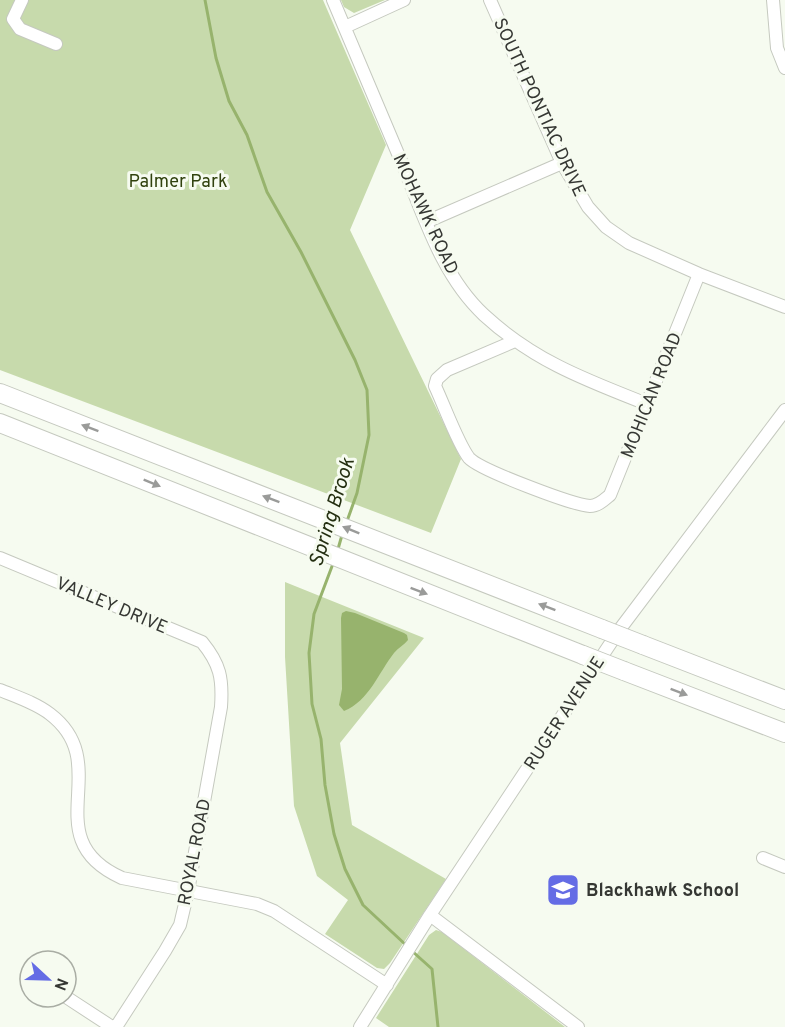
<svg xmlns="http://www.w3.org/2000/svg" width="785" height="1027" font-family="Overpass,sans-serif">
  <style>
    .green { fill: #c7daac }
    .water { fill: #97b36d }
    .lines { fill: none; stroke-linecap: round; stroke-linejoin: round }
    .stream { stroke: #97b36d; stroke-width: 3 }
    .minor-casing { stroke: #c5c9bf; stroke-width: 14 }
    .highway-casing { stroke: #c5c9bf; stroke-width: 20 }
    .minor { stroke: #fff; stroke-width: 12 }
    .highway { stroke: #fff; stroke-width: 18 }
    .highway-bridge-casing { stroke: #c5c9bf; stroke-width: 20; stroke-linecap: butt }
    .highway-bridge { stroke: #fff; stroke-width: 18 }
    .oneway { fill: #9a9b99 }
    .labels { text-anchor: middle; stroke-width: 6; stroke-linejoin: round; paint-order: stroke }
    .street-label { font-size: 18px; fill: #353733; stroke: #f6fbf0 }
    .park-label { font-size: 18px; fill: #31420e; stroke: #f6fbf0 }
    .poi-label { font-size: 18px; font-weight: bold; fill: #353733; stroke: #f6fbf0; text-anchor: start }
    .water-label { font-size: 20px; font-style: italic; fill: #242f11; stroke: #f6fbf0 }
  </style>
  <rect width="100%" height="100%" fill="#f6fbf0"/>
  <path class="green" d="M 0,0 L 323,0 L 386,145 L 350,230 L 461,459 L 431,533 L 0,370 Z
    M 341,0 L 385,0 L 354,13 L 344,7 Z
    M 285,582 L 424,638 L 340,743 L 352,825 L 446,879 L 390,963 L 384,969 L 377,968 L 325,934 L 348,900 L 317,876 L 294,806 L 285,657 Z
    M 436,930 L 442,932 L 565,1027 L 389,1027 L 376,1018 L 429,935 Z"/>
  <path class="water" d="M 346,611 L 355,613 L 404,633 L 407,635 L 408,640 C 404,645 398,648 394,653 C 379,672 369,701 344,711 L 339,705 L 342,689 L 341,618 L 342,613 Z"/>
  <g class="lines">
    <path class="stream" d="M 205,0 L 216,58 L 229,101 L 247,135 L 267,192 L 301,252 L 355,360 L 367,390 L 369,435 L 357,493 L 346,524
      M 338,549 L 342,535
      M 334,561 L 314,614 L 309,653 L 312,704 L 321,739 L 325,785 L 334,834 L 345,869 L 363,905 L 407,946
      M 412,951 L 432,969 L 438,1027"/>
    <g class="minor-casing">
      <path id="minor" d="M 22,0 L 13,19 L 20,29 L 56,44
        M 333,0 C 357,56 380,112 404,168 C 425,219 443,277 484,315 C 534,361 586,380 647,404
        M 490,0 L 562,163 L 588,207 L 606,227 L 629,243 L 699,274 L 785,307
        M 773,0 L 777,48 L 785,68
        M 345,27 L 404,0
        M 426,222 L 562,163
        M 515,341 L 447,370 L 437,379 L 435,386 C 444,405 458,444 469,458 C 480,470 573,505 590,506 C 598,506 604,500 610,495 L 699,274
        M 0,558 L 202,642 C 220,664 223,678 221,707 L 188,891 L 180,925 L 165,951 L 116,1027
        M 0,690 C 17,697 36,703 50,714 C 117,765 33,838 122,878 L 257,904 L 274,911 L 387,985
        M 763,858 L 785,867
        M 430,915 L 578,1027
        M 66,997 L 112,1027
        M 360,1027 L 430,915 L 620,629 L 785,410"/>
    </g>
    <g class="highway-casing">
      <path id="highway" d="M 0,393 L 602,629
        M 0,423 L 583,655
        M 643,645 L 785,700
        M 624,671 L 785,733"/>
    </g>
    <use href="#minor" class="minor"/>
    <use href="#highway" class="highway"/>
    <g class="highway-bridge-casing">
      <path id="highway-bridge" d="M 602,629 L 643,645
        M 583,655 L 624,671"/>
    </g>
    <use href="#highway-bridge" class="highway-bridge"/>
  </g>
  <defs><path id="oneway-solid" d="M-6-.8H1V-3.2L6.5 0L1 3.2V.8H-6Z" transform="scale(1.5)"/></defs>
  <g class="oneway">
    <use href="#oneway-solid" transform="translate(90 428) rotate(-159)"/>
    <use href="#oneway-solid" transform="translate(152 483) rotate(22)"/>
    <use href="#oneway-solid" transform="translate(271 499) rotate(-159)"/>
    <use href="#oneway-solid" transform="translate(351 530) rotate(-158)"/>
    <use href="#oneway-solid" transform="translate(419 591) rotate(21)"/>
    <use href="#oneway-solid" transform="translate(547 607) rotate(-159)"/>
    <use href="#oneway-solid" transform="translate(679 692) rotate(21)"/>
  </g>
  <defs>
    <g id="school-square" transform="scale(1.725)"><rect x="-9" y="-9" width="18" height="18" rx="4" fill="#646ce5" stroke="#f6fbf0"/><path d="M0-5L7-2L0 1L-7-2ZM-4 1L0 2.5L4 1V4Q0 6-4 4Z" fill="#fff"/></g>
  </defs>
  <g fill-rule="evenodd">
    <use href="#school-square" x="563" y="890"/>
  </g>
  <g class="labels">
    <g class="street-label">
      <text transform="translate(540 107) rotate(65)" y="6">SOUTH PONTIAC DRIVE</text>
      <text transform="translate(426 214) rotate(65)" y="6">MOHAWK ROAD</text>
      <text transform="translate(651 395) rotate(-68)" y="6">MOHICAN ROAD</text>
      <text transform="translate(112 605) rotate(23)" y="6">VALLEY DRIVE</text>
      <text transform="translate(564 713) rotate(-57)" y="6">RUGER AVENUE</text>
      <text transform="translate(194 852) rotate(-79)" y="6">ROYAL ROAD</text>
    </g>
    <g class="park-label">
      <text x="178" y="187">Palmer Park</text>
    </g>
    <g class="poi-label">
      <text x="586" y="896">Blackhawk School</text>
    </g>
    <g class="water-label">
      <text transform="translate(331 512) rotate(-73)" y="7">Spring Brook</text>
    </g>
  </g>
  <g transform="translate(48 979) rotate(112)"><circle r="28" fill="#f6fbf0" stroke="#a9ada4" stroke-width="1.5"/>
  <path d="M0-4.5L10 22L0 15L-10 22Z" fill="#646ce5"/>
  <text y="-9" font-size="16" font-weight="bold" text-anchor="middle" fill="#353733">N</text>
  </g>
</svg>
